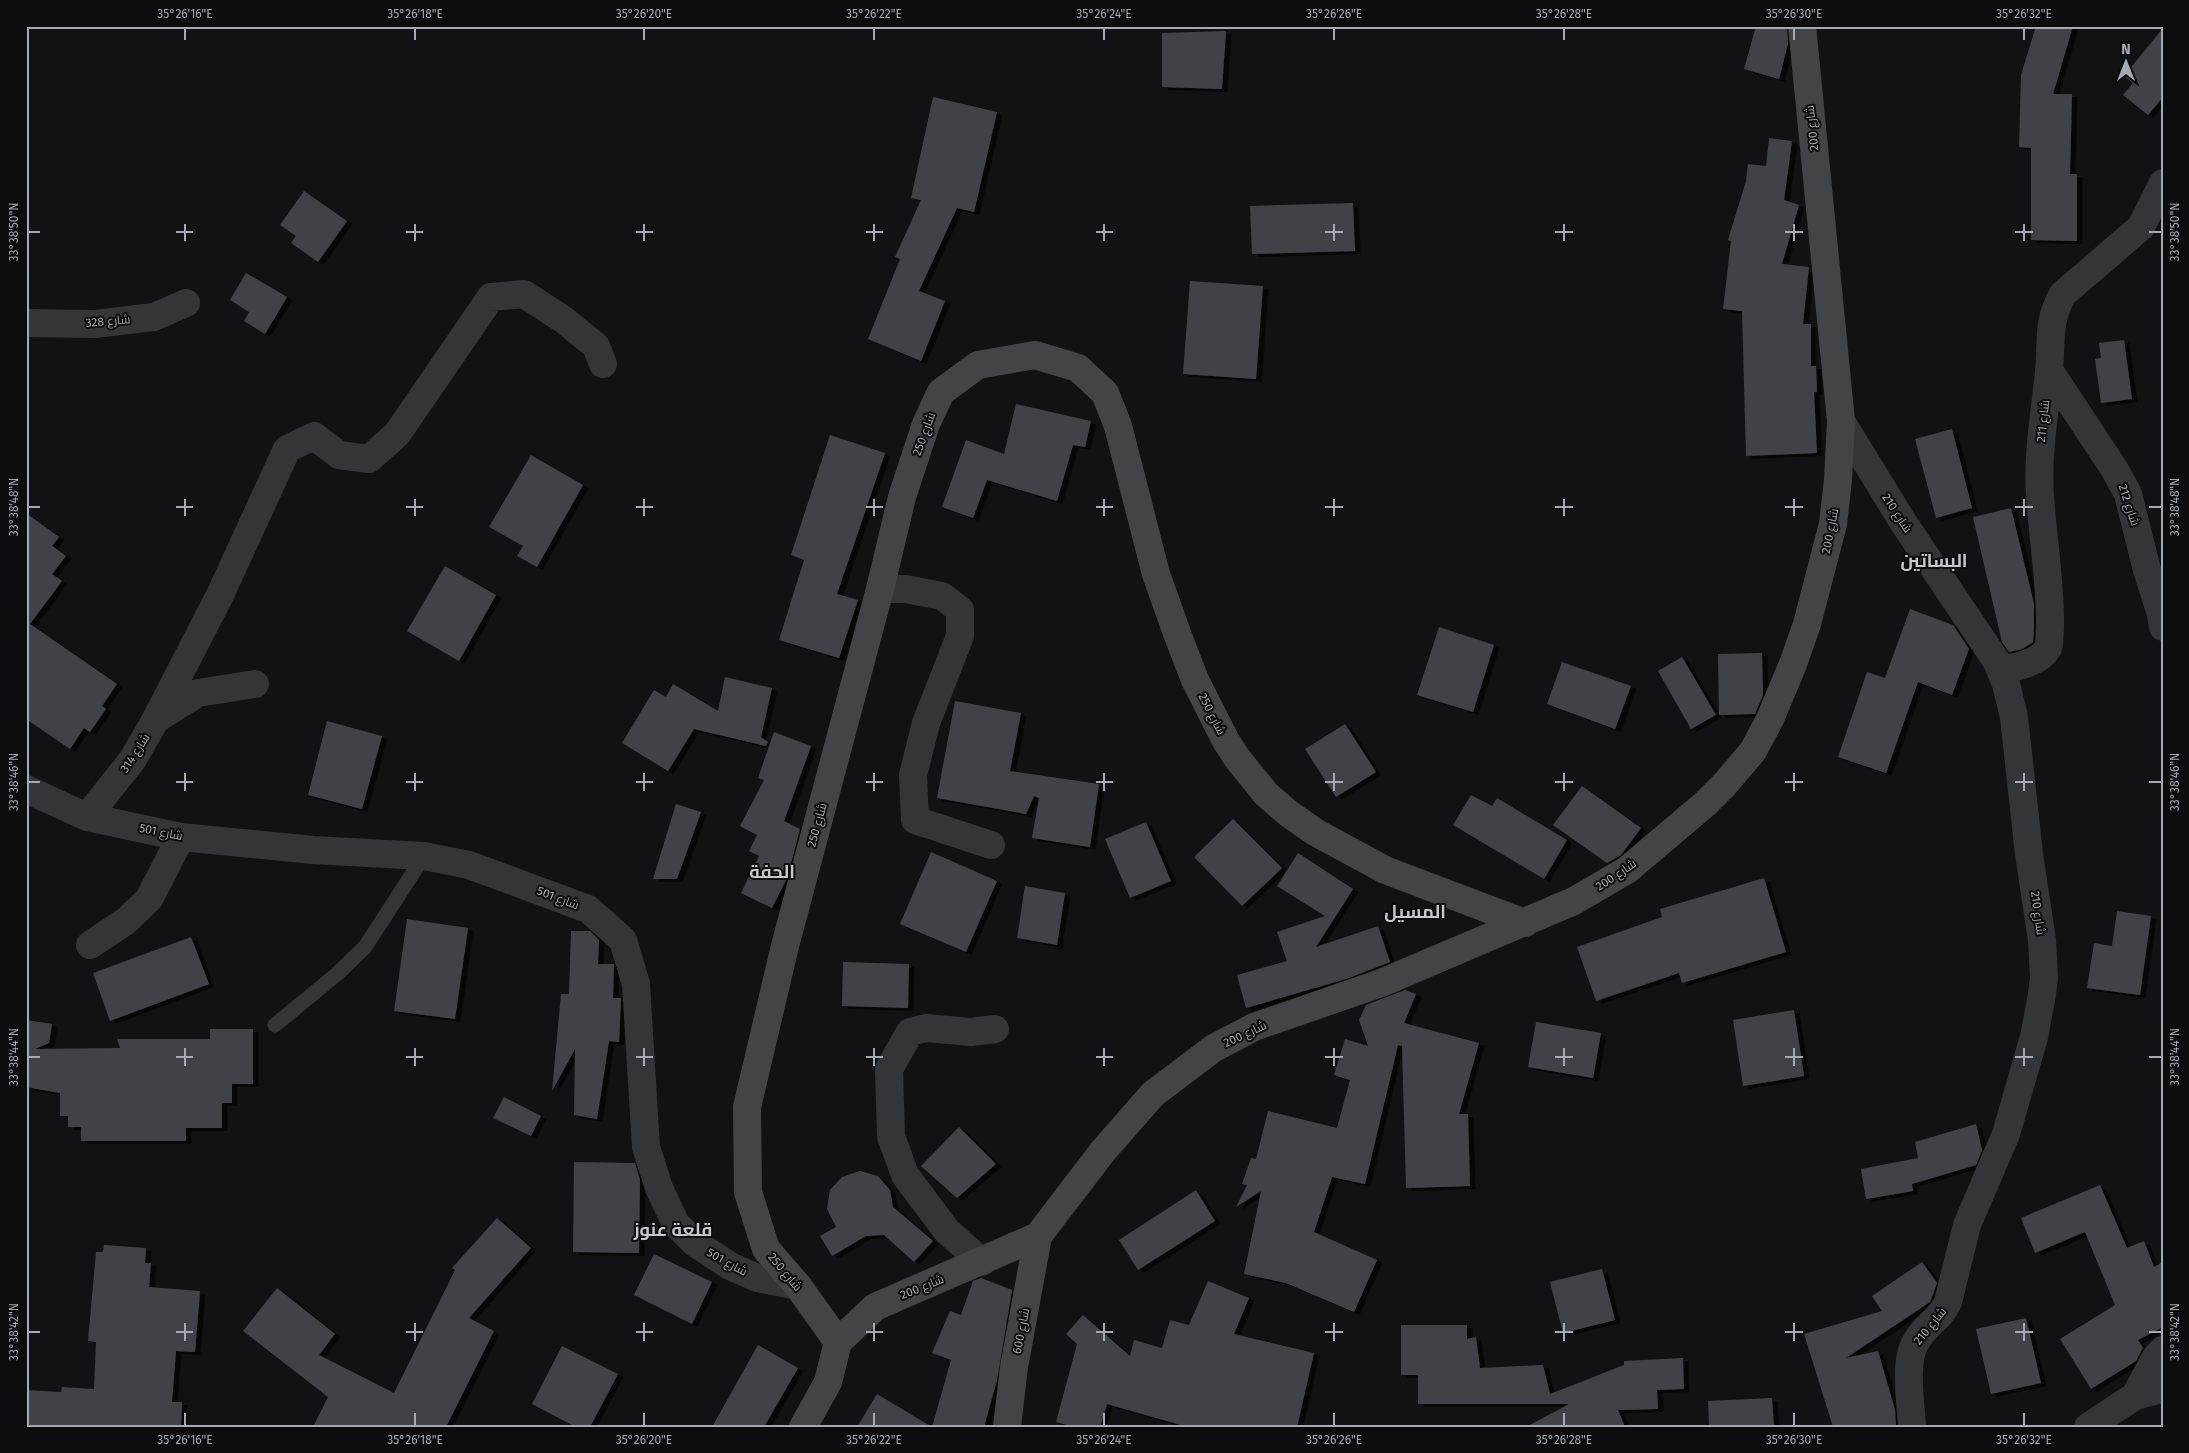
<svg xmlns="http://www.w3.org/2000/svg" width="2189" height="1453" font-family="'Fira Sans',Cairo,sans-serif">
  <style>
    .building { fill: #414247; filter: url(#shadow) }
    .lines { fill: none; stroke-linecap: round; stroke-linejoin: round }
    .service { stroke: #343539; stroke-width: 15 }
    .minor { stroke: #343539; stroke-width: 28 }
    .secondary { stroke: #424448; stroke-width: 28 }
    .ticks { fill: none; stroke: #a5a9b3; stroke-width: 2 }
    .labels { text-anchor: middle; stroke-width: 4; stroke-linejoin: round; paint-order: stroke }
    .street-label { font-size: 12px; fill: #a5a9b3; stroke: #0d0d0f }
    .district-label { font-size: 18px; font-weight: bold; fill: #c6c8d0; stroke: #0d0d0f }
    .neatline { fill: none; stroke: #a5a9b3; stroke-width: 2 }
    .ticks-label { font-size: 12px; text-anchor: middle; fill: #a5a9b3 }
  </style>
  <defs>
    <filter id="shadow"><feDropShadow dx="5.5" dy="3" stdDeviation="0" flood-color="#0009"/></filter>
  </defs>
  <rect width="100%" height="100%" fill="#121214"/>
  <path class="building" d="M 1756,26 L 1787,26 L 1788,44 L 1779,79 L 1744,69 Z
    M 2036,26 L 2073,26 L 2053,94 L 2072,94 L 2070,174 L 2077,174 L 2077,241 L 2031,240 L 2031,148 L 2019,147 L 2021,75 Z
    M 2163,28 L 2163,97 L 2148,115 L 2123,95 L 2133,83 L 2124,76 Z
    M 1226,31 L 1222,89 L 1162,87 L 1162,33 Z
    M 933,97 L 997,112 L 974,212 L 957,208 L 919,291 L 945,301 L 921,361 L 868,339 L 900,259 L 895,257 L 921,200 L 911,198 Z
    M 1769,138 L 1792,141 L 1784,200 L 1799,205 L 1782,264 L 1809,267 L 1803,324 L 1811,324 L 1811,366 L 1816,366 L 1817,392 L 1814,392 L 1817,453 L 1746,456 L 1742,311 L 1723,309 L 1731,241 L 1728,240 L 1746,181 L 1748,164 L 1766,166 Z
    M 304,191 L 347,221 L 318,262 L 291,243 L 296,236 L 280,225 Z
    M 1353,203 L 1355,251 L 1252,254 L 1250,206 Z
    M 246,273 L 287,297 L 265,334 L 244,321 L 249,312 L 230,300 Z
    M 1190,281 L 1263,286 L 1256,379 L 1183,374 Z
    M 2124,340 L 2132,399 L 2101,403 L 2095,359 L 2101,358 L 2099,343 Z
    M 1016,404 L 1091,421 L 1085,447 L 1073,445 L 1057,501 L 987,480 L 973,518 L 942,507 L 966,440 L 1004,454 Z
    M 1952,429 L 1972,508 L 1936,518 L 1915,439 Z
    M 830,435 L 885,453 L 837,594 L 858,600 L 839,658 L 779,640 L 804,560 L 791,555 Z
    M 531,455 L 583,485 L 537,567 L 517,556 L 523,546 L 489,527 Z
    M 2011,508 L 2034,604 L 2034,628 L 2033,642 L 2022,649 L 2009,652 L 2002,642 L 1973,517 Z
    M 26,513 L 59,537 L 52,546 L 66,556 L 52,574 L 62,581 L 30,624 L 117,684 L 102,706 L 106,709 L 90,732 L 84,728 L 70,749 L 26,719 Z
    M 445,566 L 496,595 L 459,661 L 407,631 Z
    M 1910,609 L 1953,625 L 1969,649 L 1952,695 L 1918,682 L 1886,773 L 1838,757 L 1867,672 L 1885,678 Z
    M 1439,627 L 1494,645 L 1473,712 L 1417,695 Z
    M 1762,653 L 1763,695 L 1755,714 L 1719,715 L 1718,654 Z
    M 1682,657 L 1716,715 L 1691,729 L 1658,671 Z
    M 1562,662 L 1631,686 L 1615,729 L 1547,704 Z
    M 725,677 L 772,688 L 761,737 L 768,742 L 766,746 L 694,729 L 668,771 L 622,743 L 654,690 L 666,697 L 673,684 L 718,711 Z
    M 955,701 L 1021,713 L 1010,771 L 1099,784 L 1090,847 L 1032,838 L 1039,798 L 1034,796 L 1026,814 L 937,798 Z
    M 327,721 L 382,736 L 362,809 L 308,795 Z
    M 1345,724 L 1376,772 L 1336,797 L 1305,749 Z
    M 774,732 L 811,746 L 784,821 L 800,829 L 787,878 L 772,908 L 741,893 L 759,856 L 749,851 L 757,835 L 740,826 L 764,780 L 758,778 Z
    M 1582,786 L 1641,828 L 1621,855 L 1607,863 L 1553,825 Z
    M 1471,795 L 1492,806 L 1497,798 L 1567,840 L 1544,879 L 1453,825 Z
    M 676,804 L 701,812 L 677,879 L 653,879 Z
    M 1233,819 L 1282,868 L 1242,906 L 1194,857 Z
    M 1146,822 L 1171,881 L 1130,898 L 1105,839 Z
    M 931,852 L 997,881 L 966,952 L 900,924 Z
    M 1298,853 L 1353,889 L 1316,947 L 1378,926 L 1390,962 L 1346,979 L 1246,1008 L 1237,975 L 1287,961 L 1277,932 L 1325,916 L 1277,886 Z
    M 1764,878 L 1786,952 L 1682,983 L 1679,973 L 1596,1001 L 1577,947 L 1662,917 L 1660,909 Z
    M 1025,886 L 1065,893 L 1057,945 L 1017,938 Z
    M 2117,911 L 2151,916 L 2140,995 L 2087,988 L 2094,943 L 2112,946 Z
    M 407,919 L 468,928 L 455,1019 L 394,1011 Z
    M 571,931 L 590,931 L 599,940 L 598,964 L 614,964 L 613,998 L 621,998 L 619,1042 L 609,1041 L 597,1119 L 574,1115 L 575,1049 L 552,1091 L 561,994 L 569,994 Z
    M 191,937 L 209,984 L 110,1021 L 93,973 Z
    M 843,962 L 909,964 L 908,1008 L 842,1006 Z
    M 1405,990 L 1416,994 L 1404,1023 L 1479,1043 L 1459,1114 L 1468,1114 L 1470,1186 L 1406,1188 L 1402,1046 L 1398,1045 L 1365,1184 L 1332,1177 L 1314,1232 L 1377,1260 L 1354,1312 L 1286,1283 L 1244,1274 L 1261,1191 L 1236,1207 L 1247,1185 L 1242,1184 L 1251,1158 L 1256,1159 L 1268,1111 L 1337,1128 L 1350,1080 L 1334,1075 L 1345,1039 L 1368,1046 L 1359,1020 L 1366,1005 Z
    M 1794,1010 L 1804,1076 L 1743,1086 L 1733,1020 Z
    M 26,1020 L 52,1024 L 49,1043 L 35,1049 L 120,1048 L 117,1039 L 210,1039 L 210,1029 L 253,1029 L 253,1084 L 232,1084 L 232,1103 L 222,1103 L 222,1128 L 186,1128 L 186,1141 L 81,1141 L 81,1127 L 68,1127 L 68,1116 L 60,1116 L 60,1093 L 26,1087 Z
    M 1536,1022 L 1601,1033 L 1593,1078 L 1528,1067 Z
    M 504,1097 L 541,1116 L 531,1136 L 493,1118 Z
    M 1976,1124 L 1982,1150 L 1976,1165 L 1912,1184 L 1913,1191 L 1866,1199 L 1861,1169 L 1918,1158 L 1915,1142 Z
    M 959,1127 L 996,1164 L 957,1198 L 921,1166 Z
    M 574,1162 L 635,1163 L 640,1180 L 639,1253 L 573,1252 Z
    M 860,1171 L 878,1176 L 890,1190 L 893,1207 L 933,1241 L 914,1262 L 884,1235 L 866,1236 L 832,1256 L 820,1236 L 836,1227 L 827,1209 L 830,1190 L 842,1177 Z
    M 2100,1185 L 2127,1248 L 2144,1241 L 2154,1267 L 2163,1262 L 2163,1327 L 2138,1340 L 2143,1348 L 2136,1361 L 2091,1389 L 2060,1339 L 2115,1305 L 2085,1232 L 2035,1253 L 2021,1218 Z
    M 1196,1190 L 1215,1221 L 1138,1270 L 1119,1240 Z
    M 497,1218 L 531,1248 L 469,1318 L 494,1331 L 446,1427 L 313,1427 L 328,1397 L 243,1331 L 277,1288 L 335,1334 L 319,1355 L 394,1393 L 455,1270 L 452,1268 Z
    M 104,1245 L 146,1248 L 145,1263 L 151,1263 L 149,1287 L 200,1291 L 195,1352 L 176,1351 L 172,1402 L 182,1402 L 181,1427 L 26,1427 L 26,1390 L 61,1392 L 62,1387 L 94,1389 L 96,1342 L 88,1341 L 96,1252 L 103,1252 Z
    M 654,1254 L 712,1282 L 692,1324 L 634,1295 Z
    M 1922,1262 L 1937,1283 L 1930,1302 L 1846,1358 L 1878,1351 L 1895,1410 L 1896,1427 L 1833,1427 L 1804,1334 L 1882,1311 L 1872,1296 Z
    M 1602,1269 L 1615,1320 L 1563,1333 L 1550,1282 Z
    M 981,1278 L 1012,1290 L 997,1380 L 984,1427 L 932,1427 L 951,1360 L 932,1353 L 950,1311 L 961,1315 L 973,1281 Z
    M 1208,1281 L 1249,1298 L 1234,1334 L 1314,1353 L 1297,1427 L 1188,1427 L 1107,1404 L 1100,1427 L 1074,1427 L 1056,1422 L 1077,1344 L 1066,1334 L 1083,1315 L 1130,1356 L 1134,1340 L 1162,1348 L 1170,1320 L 1189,1325 Z
    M 2026,1318 L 2041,1383 L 1991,1394 L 1976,1329 Z
    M 1401,1325 L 1467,1325 L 1467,1339 L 1476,1337 L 1480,1368 L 1543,1365 L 1550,1394 L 1624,1365 L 1624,1361 L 1683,1358 L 1684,1389 L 1657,1390 L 1658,1409 L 1618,1410 L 1625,1427 L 1526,1427 L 1569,1404 L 1418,1404 L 1418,1375 L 1401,1375 Z
    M 758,1345 L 798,1368 L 764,1427 L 712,1427 Z
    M 562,1346 L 618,1374 L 590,1427 L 576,1427 L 532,1404 Z
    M 877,1394 L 932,1427 L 857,1427 Z
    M 1772,1398 L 1774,1427 L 1709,1427 L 1708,1401 Z"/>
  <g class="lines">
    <path class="service" d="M 275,1025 L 337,974 L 365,947 L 424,856"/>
    <path class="minor" d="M 26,323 L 95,324 L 154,317 L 186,303
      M 2049,370 L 2115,470 L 2128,494 L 2147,570 L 2161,614 L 2163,627
      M 1841,421 L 1903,522 L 1997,662 L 2006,684 L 2014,717 L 2029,854 L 2042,940 L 2044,978 L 2042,994 L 2034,1037 L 2006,1134 L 1967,1225 L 1948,1302 C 1941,1318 1926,1325 1917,1340 C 1903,1360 1911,1403 1912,1427
      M 880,589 L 905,589 L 942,596 L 960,610 L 960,636 L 926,723 L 913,775 L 915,820 L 991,845
      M 2001,670 C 2017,667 2039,663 2048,648 C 2050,643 2049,635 2050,629 C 2051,585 2043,541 2040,496 C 2037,454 2045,413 2049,371 C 2052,341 2047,321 2063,294 L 2141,227 L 2163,183
      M 156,719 L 220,595 L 287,449 L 314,436 L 339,455 L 369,459 L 397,434 L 491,297 L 524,294 L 564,320 L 596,346 L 603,364
      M 26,789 L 87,817 L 181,837 L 313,850 L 424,856 L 469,865 L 588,909 L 623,940 L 636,984 L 646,1147 L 659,1188 L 676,1224 L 695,1243 L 730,1266 L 757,1278 L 798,1286
      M 87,817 L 133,759 L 156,719 L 198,693 L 255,684
      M 90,945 L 126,921 L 149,899 L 181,837
      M 982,1262 L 947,1231 L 905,1175 L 891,1136 L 889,1069 L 910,1032 L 926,1028 L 971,1032 L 995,1029
      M 2135,1396 L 2156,1357 L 2163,1350
      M 2088,1427 L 2135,1396 L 2163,1389"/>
    <path class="secondary" d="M 838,1342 L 798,1286 L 766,1249 L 748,1192 L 747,1107 L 785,946 L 880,589 L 902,497 L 926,424 L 941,392 L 978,365 L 1035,355 L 1078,368 L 1105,393 L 1118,426 L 1156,574 L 1178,636 L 1195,680 L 1226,741 L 1237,758 L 1266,794 L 1288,813 L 1315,832 L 1385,870 L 1525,923
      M 838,1342 L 875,1307 L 1038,1236 L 1103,1151 L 1153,1094 L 1214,1048 L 1254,1027 L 1381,983 L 1574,901 L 1627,870 L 1705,804 L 1725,784 L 1753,751 L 1770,719 L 1793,664 L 1807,624 L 1833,524 L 1838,480 L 1841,421 L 1802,26
      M 803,1427 L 828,1382 L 838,1342
      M 1007,1427 L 1014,1367 L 1038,1236"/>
  </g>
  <path class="ticks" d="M 185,28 L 185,40M 415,28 L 415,40M 644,28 L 644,40M 874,28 L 874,40M 1104,28 L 1104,40M 1334,28 L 1334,40M 1564,28 L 1564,40M 1794,28 L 1794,40M 2024,28 L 2024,40M 185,224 L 185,241M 415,224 L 415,241M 644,224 L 644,241M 874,224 L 874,241M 1104,224 L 1104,241M 1334,224 L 1334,241M 1564,224 L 1564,241M 1794,224 L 1794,241M 2024,224 L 2024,241M 28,232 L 40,232M 176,232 L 193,232M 406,232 L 423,232M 636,232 L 653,232M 866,232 L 883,232M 1096,232 L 1113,232M 1325,232 L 1343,232M 1555,232 L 1573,232M 1785,232 L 1803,232M 2015,232 L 2033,232M 2149,232 L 2162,232M 185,499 L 185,516M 415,499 L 415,516M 644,499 L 644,516M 874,499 L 874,516M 1104,499 L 1104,516M 1334,499 L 1334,516M 1564,499 L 1564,516M 1794,499 L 1794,516M 2024,499 L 2024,516M 28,507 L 40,507M 176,507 L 193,507M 406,507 L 423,507M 636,507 L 653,507M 866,507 L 883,507M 1096,507 L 1113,507M 1325,507 L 1343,507M 1555,507 L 1573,507M 1785,507 L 1803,507M 2015,507 L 2033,507M 2149,507 L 2162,507M 185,773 L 185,791M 415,773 L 415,791M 644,773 L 644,791M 874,773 L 874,791M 1104,773 L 1104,791M 1334,773 L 1334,791M 1564,773 L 1564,791M 1794,773 L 1794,791M 2024,773 L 2024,791M 28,782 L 40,782M 176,782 L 193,782M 406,782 L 423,782M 636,782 L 653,782M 866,782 L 883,782M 1096,782 L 1113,782M 1325,782 L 1343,782M 1555,782 L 1573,782M 1785,782 L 1803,782M 2015,782 L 2033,782M 2149,782 L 2162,782M 185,1048 L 185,1066M 415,1048 L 415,1066M 644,1048 L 644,1066M 874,1048 L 874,1066M 1104,1048 L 1104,1066M 1334,1048 L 1334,1066M 1564,1048 L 1564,1066M 1794,1048 L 1794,1066M 2024,1048 L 2024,1066M 28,1057 L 40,1057M 176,1057 L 193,1057M 406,1057 L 423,1057M 636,1057 L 653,1057M 866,1057 L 883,1057M 1096,1057 L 1113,1057M 1325,1057 L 1343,1057M 1555,1057 L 1573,1057M 1785,1057 L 1803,1057M 2015,1057 L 2033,1057M 2149,1057 L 2162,1057M 185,1323 L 185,1341M 415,1323 L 415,1341M 644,1323 L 644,1341M 874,1323 L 874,1341M 1104,1323 L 1104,1341M 1334,1323 L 1334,1341M 1564,1323 L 1564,1341M 1794,1323 L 1794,1341M 2024,1323 L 2024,1341M 28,1332 L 40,1332M 176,1332 L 193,1332M 406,1332 L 423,1332M 636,1332 L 653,1332M 866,1332 L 883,1332M 1096,1332 L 1113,1332M 1325,1332 L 1343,1332M 1555,1332 L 1573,1332M 1785,1332 L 1803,1332M 2015,1332 L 2033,1332M 2149,1332 L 2162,1332M 185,1413 L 185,1426M 415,1413 L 415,1426M 644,1413 L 644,1426M 874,1413 L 874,1426M 1104,1413 L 1104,1426M 1334,1413 L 1334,1426M 1564,1413 L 1564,1426M 1794,1413 L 1794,1426M 2024,1413 L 2024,1426"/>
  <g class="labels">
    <g class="street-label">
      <text transform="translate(1812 128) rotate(-96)" y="4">شارع 200</text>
      <text transform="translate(108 321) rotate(-5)" y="4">شارع 328</text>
      <text transform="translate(2043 421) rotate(-84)" y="4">شارع 211</text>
      <text transform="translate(924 434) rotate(-70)" y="4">شارع 250</text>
      <text transform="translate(2129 505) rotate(72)" y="4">شارع 212</text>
      <text transform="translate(1897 513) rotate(57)" y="4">شارع 210</text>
      <text transform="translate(1830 531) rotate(-79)" y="4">شارع 200</text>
      <text transform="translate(1212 714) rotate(63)" y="4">شارع 250</text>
      <text transform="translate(135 753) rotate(-57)" y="4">شارع 314</text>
      <text transform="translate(817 825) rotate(-75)" y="4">شارع 250</text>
      <text transform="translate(161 832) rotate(11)" y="4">شارع 501</text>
      <text transform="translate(1616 875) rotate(-34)" y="4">شارع 200</text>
      <text transform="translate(558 898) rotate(21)" y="4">شارع 501</text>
      <text transform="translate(2038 913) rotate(82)" y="4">شارع 210</text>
      <text transform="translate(1245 1034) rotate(-25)" y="4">شارع 200</text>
      <text transform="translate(727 1262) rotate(29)" y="4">شارع 501</text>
      <text transform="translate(785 1272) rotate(50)" y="4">شارع 250</text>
      <text transform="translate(922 1287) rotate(-22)" y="4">شارع 200</text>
      <text transform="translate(1930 1326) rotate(-51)" y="4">شارع 210</text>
      <text transform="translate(1021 1331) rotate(-79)" y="4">شارع 600</text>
    </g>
    <g class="district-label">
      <text x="1934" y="567">البساتين</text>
      <text x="772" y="878">الحفة</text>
      <text x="1415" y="918">المسيل</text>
      <text x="673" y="1236">قلعة عنوز</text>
    </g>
  </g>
  <rect width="2189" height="1453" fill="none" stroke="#0d0d0f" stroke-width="55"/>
  <g transform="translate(2126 62)" stroke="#0d0d0f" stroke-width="4" paint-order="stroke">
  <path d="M0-4L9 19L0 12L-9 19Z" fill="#a5a9b3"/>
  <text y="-8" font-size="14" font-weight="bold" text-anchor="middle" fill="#a5a9b3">N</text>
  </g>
  <rect x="28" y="28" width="2134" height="1398" class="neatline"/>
  <g class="ticks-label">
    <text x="185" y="18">35°26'16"E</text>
    <text x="415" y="18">35°26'18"E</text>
    <text x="644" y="18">35°26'20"E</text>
    <text x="874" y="18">35°26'22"E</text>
    <text x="1104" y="18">35°26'24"E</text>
    <text x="1334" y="18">35°26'26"E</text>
    <text x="1564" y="18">35°26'28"E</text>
    <text x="1794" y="18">35°26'30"E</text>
    <text x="2024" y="18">35°26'32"E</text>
    <text transform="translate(14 232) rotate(-90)" y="4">33°38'50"N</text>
    <text transform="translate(2175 232) rotate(-90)" y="4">33°38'50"N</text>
    <text transform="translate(14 507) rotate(-90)" y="4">33°38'48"N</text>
    <text transform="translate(2175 507) rotate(-90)" y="4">33°38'48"N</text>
    <text transform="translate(14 782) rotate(-90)" y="4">33°38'46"N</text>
    <text transform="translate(2175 782) rotate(-90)" y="4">33°38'46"N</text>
    <text transform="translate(14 1057) rotate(-90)" y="4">33°38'44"N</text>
    <text transform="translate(2175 1057) rotate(-90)" y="4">33°38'44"N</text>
    <text transform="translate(14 1332) rotate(-90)" y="4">33°38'42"N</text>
    <text transform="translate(2175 1332) rotate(-90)" y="4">33°38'42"N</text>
    <text x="185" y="1444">35°26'16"E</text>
    <text x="415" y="1444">35°26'18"E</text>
    <text x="644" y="1444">35°26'20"E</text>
    <text x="874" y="1444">35°26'22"E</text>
    <text x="1104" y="1444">35°26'24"E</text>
    <text x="1334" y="1444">35°26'26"E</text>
    <text x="1564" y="1444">35°26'28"E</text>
    <text x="1794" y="1444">35°26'30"E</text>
    <text x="2024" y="1444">35°26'32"E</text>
  </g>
</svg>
